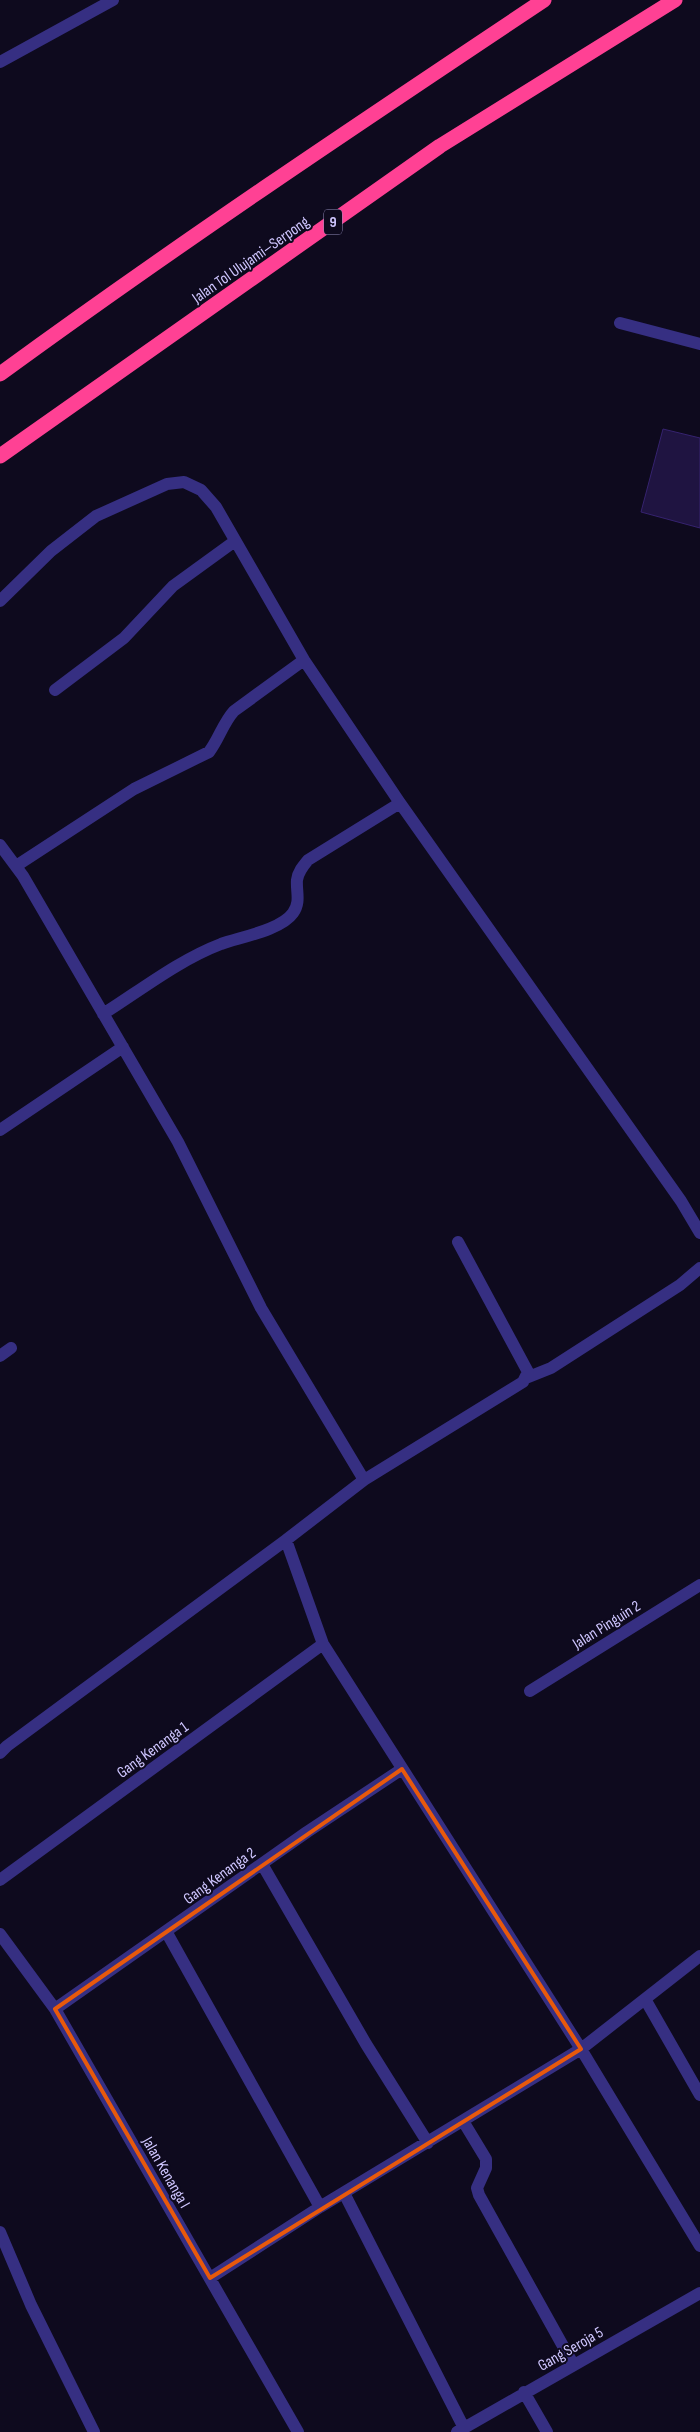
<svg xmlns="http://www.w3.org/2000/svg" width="700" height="2432" font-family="'Sofia Sans Condensed',sans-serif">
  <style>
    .building { fill: #1f1441; stroke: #36236f }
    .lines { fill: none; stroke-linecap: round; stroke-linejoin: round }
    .minor { stroke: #362f82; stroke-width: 12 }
    .motorway { stroke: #ff4194; stroke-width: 15 }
    .marked { fill: none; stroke: #e8590c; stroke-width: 4; stroke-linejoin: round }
    .labels { text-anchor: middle; stroke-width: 4; stroke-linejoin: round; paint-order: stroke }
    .shield { fill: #0e0a1e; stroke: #958ebc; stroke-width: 1 }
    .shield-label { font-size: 15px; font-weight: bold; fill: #cfc6ff }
    .street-label { font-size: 16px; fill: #cfc6ff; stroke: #0e0a1e }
  </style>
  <rect width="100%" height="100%" fill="#0e0a1e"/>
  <path class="building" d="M 663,429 L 700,438 L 700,528 L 641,512 Z"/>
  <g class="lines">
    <path class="minor" d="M 0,62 L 113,0
      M 620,323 L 700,344
      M 0,601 L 51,551 L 96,516 L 167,484 L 184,482 L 201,490 L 216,507 L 304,660 L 400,803 L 681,1201 L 700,1233
      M 55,690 L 124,638 L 173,586 L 235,541
      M 0,845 L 23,876 L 178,1142 L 261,1308 L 364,1480
      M 16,866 L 134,789 L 209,752 C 219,739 223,723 234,711 L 304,660
      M 103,1014 C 141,990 179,960 221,944 C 241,937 281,930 293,913 C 301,902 296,891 297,880 C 298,872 303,866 308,860 L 400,803
      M 0,1130 L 123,1047
      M 458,1242 L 528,1372 L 523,1382 L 364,1480 L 286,1540 L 323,1644 L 581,2049 L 700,2246
      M 0,1356 L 11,1348
      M 526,1378 L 551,1368 L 680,1285 L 700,1268
      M 530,1691 L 700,1585
      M 0,1753 L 7,1746 L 286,1540
      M 262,1864 L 366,2044 L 428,2143
      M 0,1880 L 323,1644
      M 167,1933 L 320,2207
      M 0,1934 L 55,2009 L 298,2432
      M 645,1999 L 700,2095
      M 55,2009 L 307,1832 L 402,1769
      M 463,2121 L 486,2159 L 486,2168 L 477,2188 L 479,2195 L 573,2364
      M 344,2193 L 464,2428
      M 0,2232 L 31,2305 L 94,2432
      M 210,2278 L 320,2207 L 581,2049 L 700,1956
      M 524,2392 L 547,2432
      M 457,2432 L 700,2293"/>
    <path class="motorway" d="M 0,374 C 178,244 361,122 544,0
      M 0,456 L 440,146 L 675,0"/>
  </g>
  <path class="marked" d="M 402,1769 L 581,2049 L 210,2278 L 55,2009 Z"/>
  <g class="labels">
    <rect class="shield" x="324" y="209.5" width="18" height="25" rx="4"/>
    <g class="shield-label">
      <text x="333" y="227">9</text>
    </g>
    <g class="street-label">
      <text transform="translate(250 259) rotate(-35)" y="6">Jalan Tol Ulujami–Serpong</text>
      <text transform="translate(606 1624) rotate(-32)" y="6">Jalan Pinguin 2</text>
      <text transform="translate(152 1749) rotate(-36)" y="6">Gang Kenanga 1</text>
      <text transform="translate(219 1875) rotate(-36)" y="6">Gang Kenanga 2</text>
      <text transform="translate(167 2172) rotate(60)" y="6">Jalan Kenanga I</text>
      <text transform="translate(570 2348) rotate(-30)" y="6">Gang Seroja 5</text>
    </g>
  </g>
</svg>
